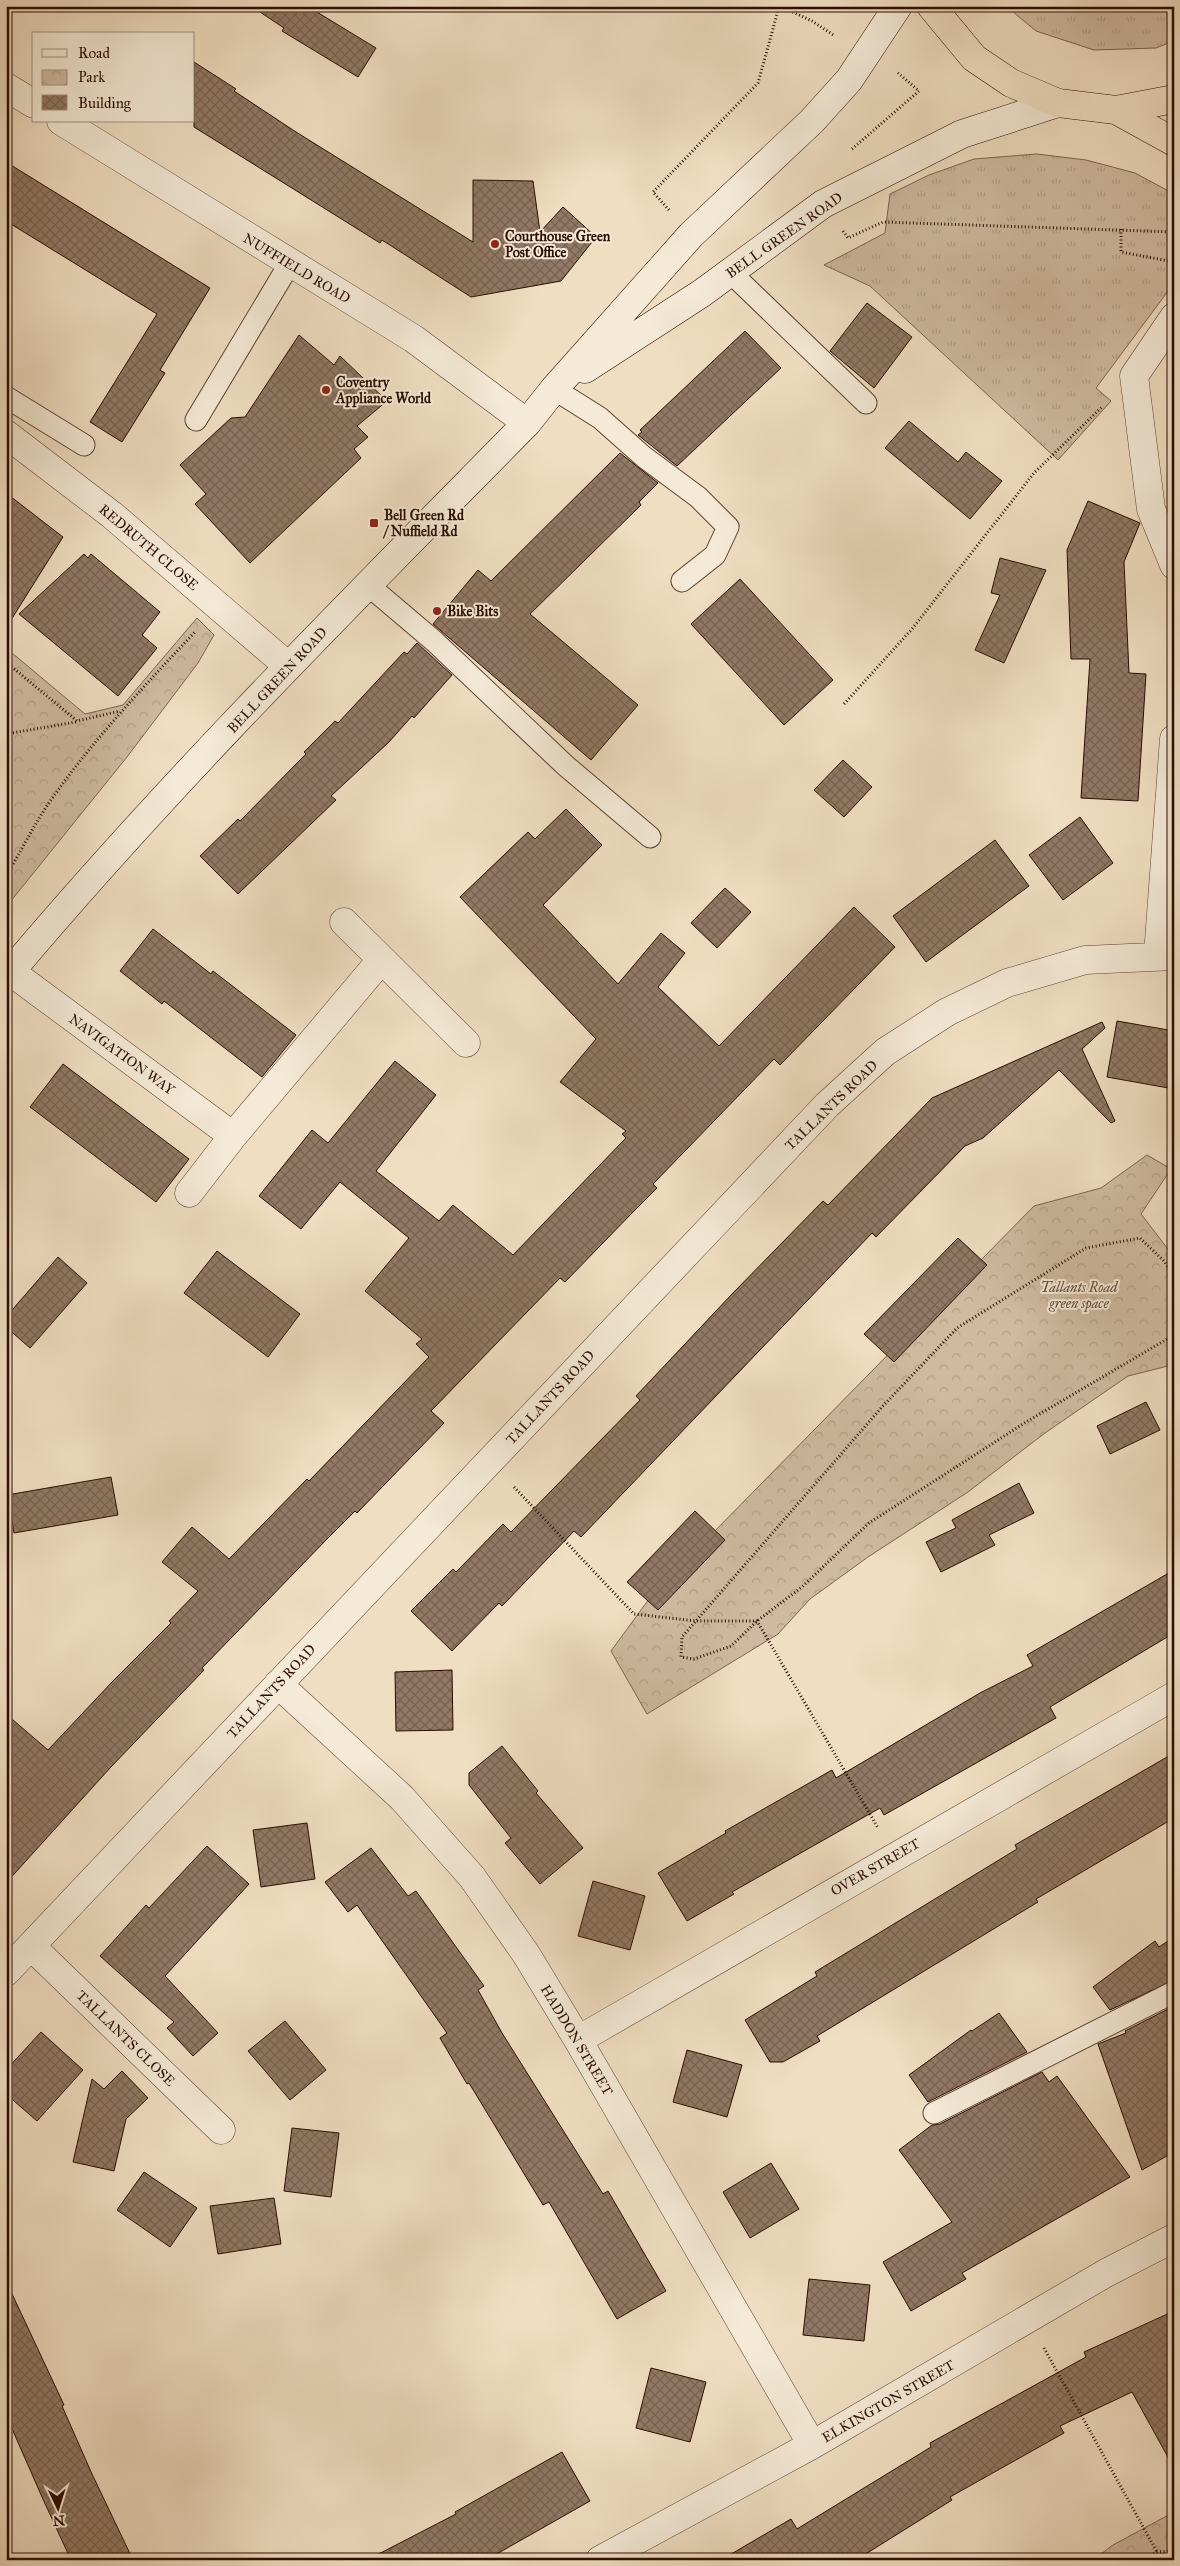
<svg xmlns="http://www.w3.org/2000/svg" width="1180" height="2566" font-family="'IM FELL Great Primer',serif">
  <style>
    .grass { fill: url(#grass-tufts); stroke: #7d6350 }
    .park { fill: url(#park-crowns); stroke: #7d6350 }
    .building { fill: url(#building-cross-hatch); stroke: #2b0c00 }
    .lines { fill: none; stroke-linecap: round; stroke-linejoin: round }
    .lane-casing { stroke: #5c4030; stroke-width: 23 }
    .street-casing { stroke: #5c4030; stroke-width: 29 }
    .secondary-casing { stroke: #2b0c00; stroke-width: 29 }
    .highway-casing { stroke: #2b0c00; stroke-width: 29 }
    .path { stroke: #2b0c00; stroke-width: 3; stroke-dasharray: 1 2.5; stroke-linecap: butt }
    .lane { stroke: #f5ead7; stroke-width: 21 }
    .street { stroke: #f5ead7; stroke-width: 28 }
    .secondary { stroke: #f5ead7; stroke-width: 28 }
    .highway { stroke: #f0dec2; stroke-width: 28 }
    .poi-dot { fill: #8f2418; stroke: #f5ead7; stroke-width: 2 }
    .labels { text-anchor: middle; stroke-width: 4; stroke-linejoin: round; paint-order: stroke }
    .street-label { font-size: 14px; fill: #2b0c00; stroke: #f5ead7 }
    .poi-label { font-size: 14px; font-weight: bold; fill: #2b0c00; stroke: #f5ead7; text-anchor: start }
    .park-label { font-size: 14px; font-style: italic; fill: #644938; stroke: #f5ead7 }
  </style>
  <defs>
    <pattern id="grass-tufts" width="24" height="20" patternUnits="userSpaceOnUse" patternTransform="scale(1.25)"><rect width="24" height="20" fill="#cfbaa1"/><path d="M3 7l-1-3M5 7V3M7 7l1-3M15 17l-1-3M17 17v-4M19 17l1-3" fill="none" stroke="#b29f89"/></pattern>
    <pattern id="park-crowns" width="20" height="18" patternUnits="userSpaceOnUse" patternTransform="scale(1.25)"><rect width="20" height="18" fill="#cfbaa1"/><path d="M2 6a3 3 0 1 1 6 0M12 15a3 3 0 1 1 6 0" fill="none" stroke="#b29f89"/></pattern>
    <pattern id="building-cross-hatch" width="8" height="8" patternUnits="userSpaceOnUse" patternTransform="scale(1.25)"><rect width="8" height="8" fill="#917965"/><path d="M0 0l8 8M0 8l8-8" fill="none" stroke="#776251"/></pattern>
  </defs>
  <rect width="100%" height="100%" fill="#f0dec2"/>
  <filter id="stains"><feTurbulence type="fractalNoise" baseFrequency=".004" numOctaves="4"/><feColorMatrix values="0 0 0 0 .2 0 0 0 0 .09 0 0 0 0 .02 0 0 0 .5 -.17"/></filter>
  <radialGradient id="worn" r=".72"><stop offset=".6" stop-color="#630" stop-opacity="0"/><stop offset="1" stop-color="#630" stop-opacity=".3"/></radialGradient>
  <path class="grass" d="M 1006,6 L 1174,6 L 1174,41 L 1156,48 L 1094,50 L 1036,31 Z
    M 1037,154 L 1086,160 L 1135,173 L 1174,194 L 1174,283 L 1096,388 L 1111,401 L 1058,460 L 870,286 L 824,265 L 885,233 L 890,194 L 929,175 L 974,159 Z"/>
  <path class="park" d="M 197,618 L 214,635 L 198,663 L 127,757 L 6,907 L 6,648 L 85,714 L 123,705 Z
    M 1147,1155 L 1171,1169 L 1141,1214 L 1174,1257 L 1174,1362 L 1168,1366 L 1128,1376 L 1045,1433 L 968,1492 L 868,1557 L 810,1599 L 778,1634 L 647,1714 L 611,1651 L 652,1595 L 1034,1206 L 1101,1188 Z
    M 1174,2512 L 1174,2560 L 1093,2560 L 1113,2545 Z"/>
  <path class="building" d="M 251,6 L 307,6 L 376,48 L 358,77 L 282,31 L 284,28 Z
    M 194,62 L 236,89 L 234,91 L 296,132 L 473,242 L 473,180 L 533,181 L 540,232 L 563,207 L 596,237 L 561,281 L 471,297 L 382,240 L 380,243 L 356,228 L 194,127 Z
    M 6,162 L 210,288 L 160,370 L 165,373 L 122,442 L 90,422 L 157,314 L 6,221 Z
    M 867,303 L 912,337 L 874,388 L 830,351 Z
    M 745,331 L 781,368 L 677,466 L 638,435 L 642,432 L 640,430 Z
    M 299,335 L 334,365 L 340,356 L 387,401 L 357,426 L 368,437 L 354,449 L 361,458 L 250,563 L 195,504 L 206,494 L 180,465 L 231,418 L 245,417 Z
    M 909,421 L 958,462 L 966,452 L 1002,481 L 970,519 L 885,448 Z
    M 620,453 L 658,483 L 639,502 L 641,505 L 530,614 L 638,705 L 591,760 L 433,624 L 478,570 L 491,581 Z
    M 6,493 L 63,537 L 6,628 Z
    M 1088,501 L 1140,523 L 1124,562 L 1129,673 L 1146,674 L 1138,801 L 1081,798 L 1090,659 L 1071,659 L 1067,550 Z
    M 84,554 L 88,558 L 91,554 L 160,612 L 142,635 L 157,648 L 118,696 L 19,614 Z
    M 1000,558 L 1046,570 L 1004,663 L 975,650 L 1000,595 L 991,593 Z
    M 740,579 L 833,680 L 784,725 L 691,624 Z
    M 417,643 L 452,675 L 414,718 L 412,716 L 389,742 L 331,796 L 336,800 L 238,894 L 200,856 L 238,819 L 240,821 L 306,754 L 304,752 L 335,721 L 338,723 L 404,652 L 407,654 Z
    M 843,760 L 872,787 L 844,817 L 814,790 Z
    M 566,809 L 602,845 L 543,905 L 618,984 L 661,933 L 685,953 L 658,987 L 719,1046 L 854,907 L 895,947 L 780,1065 L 774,1059 L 653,1184 L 657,1188 L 634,1211 L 565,1282 L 560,1278 L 431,1411 L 444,1423 L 357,1513 L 355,1511 L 327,1539 L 202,1668 L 204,1670 L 110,1768 L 6,1883 L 6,1714 L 48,1750 L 112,1682 L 171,1623 L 169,1621 L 198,1591 L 162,1562 L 192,1527 L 229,1559 L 307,1479 L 309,1481 L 429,1357 L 416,1344 L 422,1339 L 365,1291 L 409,1238 L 340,1182 L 301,1229 L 259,1196 L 312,1130 L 328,1143 L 395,1061 L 436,1095 L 376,1171 L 439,1221 L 453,1205 L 513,1255 L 626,1138 L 622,1134 L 626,1131 L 560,1082 L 596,1039 L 460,897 L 528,832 L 535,839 Z
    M 1080,817 L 1113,863 L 1063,900 L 1029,855 Z
    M 995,840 L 1029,886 L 926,962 L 893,916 Z
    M 725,888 L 751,912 L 717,948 L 691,923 Z
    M 153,929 L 211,974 L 213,971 L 296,1035 L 262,1077 L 164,1001 L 162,1004 L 120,971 Z
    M 1117,1021 L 1174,1031 L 1174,1089 L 1107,1077 Z
    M 1102,1022 L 1105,1028 L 1082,1049 L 1115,1121 L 1111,1123 L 1059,1070 L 983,1138 L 965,1146 L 876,1237 L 872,1233 L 581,1537 L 574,1531 L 502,1606 L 499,1603 L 452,1651 L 411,1611 L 453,1569 L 456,1572 L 503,1524 L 511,1532 L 640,1400 L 636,1396 L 732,1294 L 823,1201 L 828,1205 L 932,1098 Z
    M 63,1064 L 189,1159 L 156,1202 L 30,1107 Z
    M 958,1238 L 987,1265 L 894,1362 L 864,1334 Z
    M 217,1251 L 300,1314 L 268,1357 L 184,1293 Z
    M 58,1257 L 87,1283 L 30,1348 L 6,1327 L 6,1317 Z
    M 1146,1402 L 1160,1430 L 1110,1454 L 1097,1426 Z
    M 111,1477 L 118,1515 L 14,1533 L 7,1495 Z
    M 1019,1483 L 1034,1513 L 989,1535 L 995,1545 L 941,1572 L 926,1542 L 956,1528 L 952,1520 Z
    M 695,1511 L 725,1540 L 658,1610 L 627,1582 Z
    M 1174,1570 L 1174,1633 L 1050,1707 L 1056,1718 L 884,1815 L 880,1808 L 732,1892 L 734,1894 L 687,1921 L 658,1873 L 726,1833 L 725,1831 L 832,1770 L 836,1778 L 980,1693 L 1033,1666 L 1027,1655 Z
    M 452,1670 L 453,1730 L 396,1731 L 395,1672 Z
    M 502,1746 L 538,1791 L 536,1793 L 583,1848 L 540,1884 L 505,1843 L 511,1838 L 469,1785 L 469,1773 Z
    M 1174,1753 L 1174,1818 L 1036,1899 L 1038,1902 L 817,2036 L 820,2041 L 783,2062 L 770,2062 L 745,2020 L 817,1976 L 815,1972 L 1017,1849 L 1015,1845 Z
    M 307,1823 L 315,1879 L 261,1887 L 253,1830 Z
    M 207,1846 L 249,1884 L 165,1976 L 218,2033 L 193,2056 L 167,2028 L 174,2022 L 100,1956 L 146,1905 L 149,1908 Z
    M 371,1848 L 408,1896 L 416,1891 L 484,1986 L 478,1990 L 502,2033 L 603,2194 L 608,2191 L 666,2291 L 617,2319 L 549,2202 L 543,2205 L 469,2083 L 467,2084 L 440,2038 L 447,2033 L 357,1905 L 348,1912 L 325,1882 Z
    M 593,1881 L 645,1896 L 630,1950 L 578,1936 Z
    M 1174,1937 L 1174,1980 L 1110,2010 L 1093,1987 L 1155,1941 L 1159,1947 Z
    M 1174,2006 L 1174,2152 L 1142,2170 L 1098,2044 L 1126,2033 L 1125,2031 Z
    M 999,2013 L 1027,2052 L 928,2102 L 909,2075 L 971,2030 L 972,2031 Z
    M 285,2021 L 326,2070 L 290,2100 L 248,2051 Z
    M 41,2032 L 83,2070 L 37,2121 L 6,2094 L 6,2070 Z
    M 687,2050 L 742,2065 L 727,2117 L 673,2102 Z
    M 122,2071 L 148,2098 L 126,2119 L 114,2171 L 73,2162 L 92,2079 L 104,2089 Z
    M 1042,2072 L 1049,2082 L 1057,2076 L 1130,2177 L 962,2273 L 966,2279 L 911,2311 L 883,2262 L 952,2222 L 899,2150 L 932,2125 L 940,2124 Z
    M 292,2128 L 339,2133 L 331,2197 L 284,2191 Z
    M 771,2163 L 799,2209 L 750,2238 L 723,2192 Z
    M 144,2172 L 197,2208 L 170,2247 L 117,2210 Z
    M 274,2198 L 281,2244 L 218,2254 L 210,2206 Z
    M 809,2279 L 870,2285 L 864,2341 L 803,2335 Z
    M 6,2281 L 64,2405 L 62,2406 L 92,2474 L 133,2560 L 71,2560 L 42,2497 L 6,2415 Z
    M 1174,2311 L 1174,2468 L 1132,2392 L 1060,2426 L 1064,2433 L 950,2497 L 952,2500 L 856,2560 L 721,2560 L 791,2519 L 797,2529 L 931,2447 L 930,2443 L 1086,2357 L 1084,2352 Z
    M 651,2368 L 706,2382 L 690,2442 L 636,2428 Z
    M 562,2452 L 590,2501 L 486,2560 L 367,2560 L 456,2514 L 455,2512 Z"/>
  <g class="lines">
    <g class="lane-casing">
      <path id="lane" d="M 730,272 L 866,403
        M 554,389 L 600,418 L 644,457 L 698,497 L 728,527 L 715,555 L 682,581
        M 6,397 L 84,445
        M 196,420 L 290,263
        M 368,585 L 434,641 L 566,766 L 650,837
        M 934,2113 L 1174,1992"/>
    </g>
    <g class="street-casing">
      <path id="street" d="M 6,87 L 34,104
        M 61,121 L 414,339 L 527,423
        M 1174,317 L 1134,376 L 1151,509 L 1174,565
        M 6,434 L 112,515 L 288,666
        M 344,922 L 466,1043
        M 1158,955 L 1174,739
        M 11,972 L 233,1136
        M 189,1193 L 233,1136 L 381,960
        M 278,1684 L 402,1798 L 472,1877 L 526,1954 L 578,2040 L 812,2445
        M 32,1947 L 221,2130
        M 6,1972 L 827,1105 L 885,1052 L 947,1012 L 1007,983 L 1085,960 L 1174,956
        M 578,2040 L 1174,1696
        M 600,2560 L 812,2445 L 1106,2273 L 1174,2238"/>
    </g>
    <g class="secondary-casing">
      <path id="secondary" d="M 585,369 L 702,293 L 823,204 L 962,134 L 1058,103
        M 6,977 C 169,783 349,604 527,423 L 554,389 L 691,235 L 812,121 L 849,80 L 898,6"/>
    </g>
    <g class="highway-casing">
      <path id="highway" d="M 931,6 L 974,58 L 1011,83 L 1058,103 L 1116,110 L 1174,99
        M 1116,110 L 1174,142"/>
    </g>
    <path class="path" d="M 780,6 L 812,21 L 835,36
      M 852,149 L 919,91 L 897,72
      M 669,210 L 653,192 L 758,83 L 779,7
      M 1121,229 L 1121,252 L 1174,262
      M 843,231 L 848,238 L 883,222 L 1174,232
      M 6,662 L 77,721 L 120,711
      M 844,704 L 912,629 L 1034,473 L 1103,406
      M 6,734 L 76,722
      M 6,876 C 22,850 35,822 53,797 C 95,738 145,685 195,632
      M 1174,1279 L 1165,1262 L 1140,1238 L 1086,1248 L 957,1328 L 882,1407 L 682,1637 L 681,1657 L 694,1659 L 731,1646 L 757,1621 L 802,1587 L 869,1523 L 1026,1422 L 1174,1335
      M 514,1487 L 634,1614 L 696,1621 L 757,1621 L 878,1828
      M 1044,2348 L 1157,2552
      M 1145,2560 L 1157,2552 L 1174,2551"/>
    <use href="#lane" class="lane"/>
    <use href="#street" class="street"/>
    <use href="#secondary" class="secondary"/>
    <use href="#highway" class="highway"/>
  </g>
  <g class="poi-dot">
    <circle cx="495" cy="244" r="5"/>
    <circle cx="326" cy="390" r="5"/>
    <rect x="369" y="518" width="10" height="10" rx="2.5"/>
    <circle cx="437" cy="611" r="5"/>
  </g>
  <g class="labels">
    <g class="street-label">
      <text transform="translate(784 235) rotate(-35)" y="5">BELL GREEN ROAD</text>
      <text transform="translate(297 268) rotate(31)" y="5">NUFFIELD ROAD</text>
      <text transform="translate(149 547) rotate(40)" y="5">REDRUTH CLOSE</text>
      <text transform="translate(277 680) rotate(-47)" y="5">BELL GREEN ROAD</text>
      <text transform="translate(122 1054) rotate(36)" y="5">NAVIGATION WAY</text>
      <text transform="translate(831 1105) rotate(-44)" y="5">TALLANTS ROAD</text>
      <text transform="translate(550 1397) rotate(-47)" y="5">TALLANTS ROAD</text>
      <text transform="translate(271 1691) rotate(-47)" y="5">TALLANTS ROAD</text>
      <text transform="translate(875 1867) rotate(-30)" y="5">OVER STREET</text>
      <text transform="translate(126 2038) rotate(44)" y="5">TALLANTS CLOSE</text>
      <text transform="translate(577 2040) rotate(59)" y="5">HADDON STREET</text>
      <text transform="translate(888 2401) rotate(-30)" y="5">ELKINGTON STREET</text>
    </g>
    <g class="poi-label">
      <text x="505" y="241">Courthouse Green<tspan x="505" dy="16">Post Office</tspan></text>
      <text x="336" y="387">Coventry<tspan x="336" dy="16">Appliance World</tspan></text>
      <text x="384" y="520">Bell Green Rd<tspan x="384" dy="16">/ Nuffield Rd</tspan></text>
      <text x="447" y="616">Bike Bits</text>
    </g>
    <g class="park-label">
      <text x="1079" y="1292">Tallants Road<tspan x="1079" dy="16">green space</tspan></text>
    </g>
  </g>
  <rect width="1180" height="2566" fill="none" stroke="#f0dec2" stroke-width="25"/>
  <rect x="8" y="8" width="1165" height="2551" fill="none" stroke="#2b0c00" stroke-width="2.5"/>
  <rect x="12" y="12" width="1155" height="2541" fill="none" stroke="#2b0c00"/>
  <rect x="32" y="32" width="162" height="90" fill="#f5ead7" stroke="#a49181"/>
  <rect x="42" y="49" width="25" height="8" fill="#f5ead7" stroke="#a49181"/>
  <text x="78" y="58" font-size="15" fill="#2b0c00">Road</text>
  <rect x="42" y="70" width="25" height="15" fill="url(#park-crowns)" stroke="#a49181"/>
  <text x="78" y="82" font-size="15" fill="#2b0c00">Park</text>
  <rect x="42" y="95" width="25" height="15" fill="url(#building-cross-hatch)" stroke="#a49181"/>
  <text x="78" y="108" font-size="15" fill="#2b0c00">Building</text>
  <g transform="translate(58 2508) rotate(176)" stroke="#f5ead7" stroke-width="4" paint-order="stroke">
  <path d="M0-4L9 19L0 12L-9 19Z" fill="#2b0c00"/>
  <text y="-8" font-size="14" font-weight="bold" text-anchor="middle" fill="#2b0c00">N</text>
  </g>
  <rect width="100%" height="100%" filter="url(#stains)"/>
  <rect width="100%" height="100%" fill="url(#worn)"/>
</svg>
